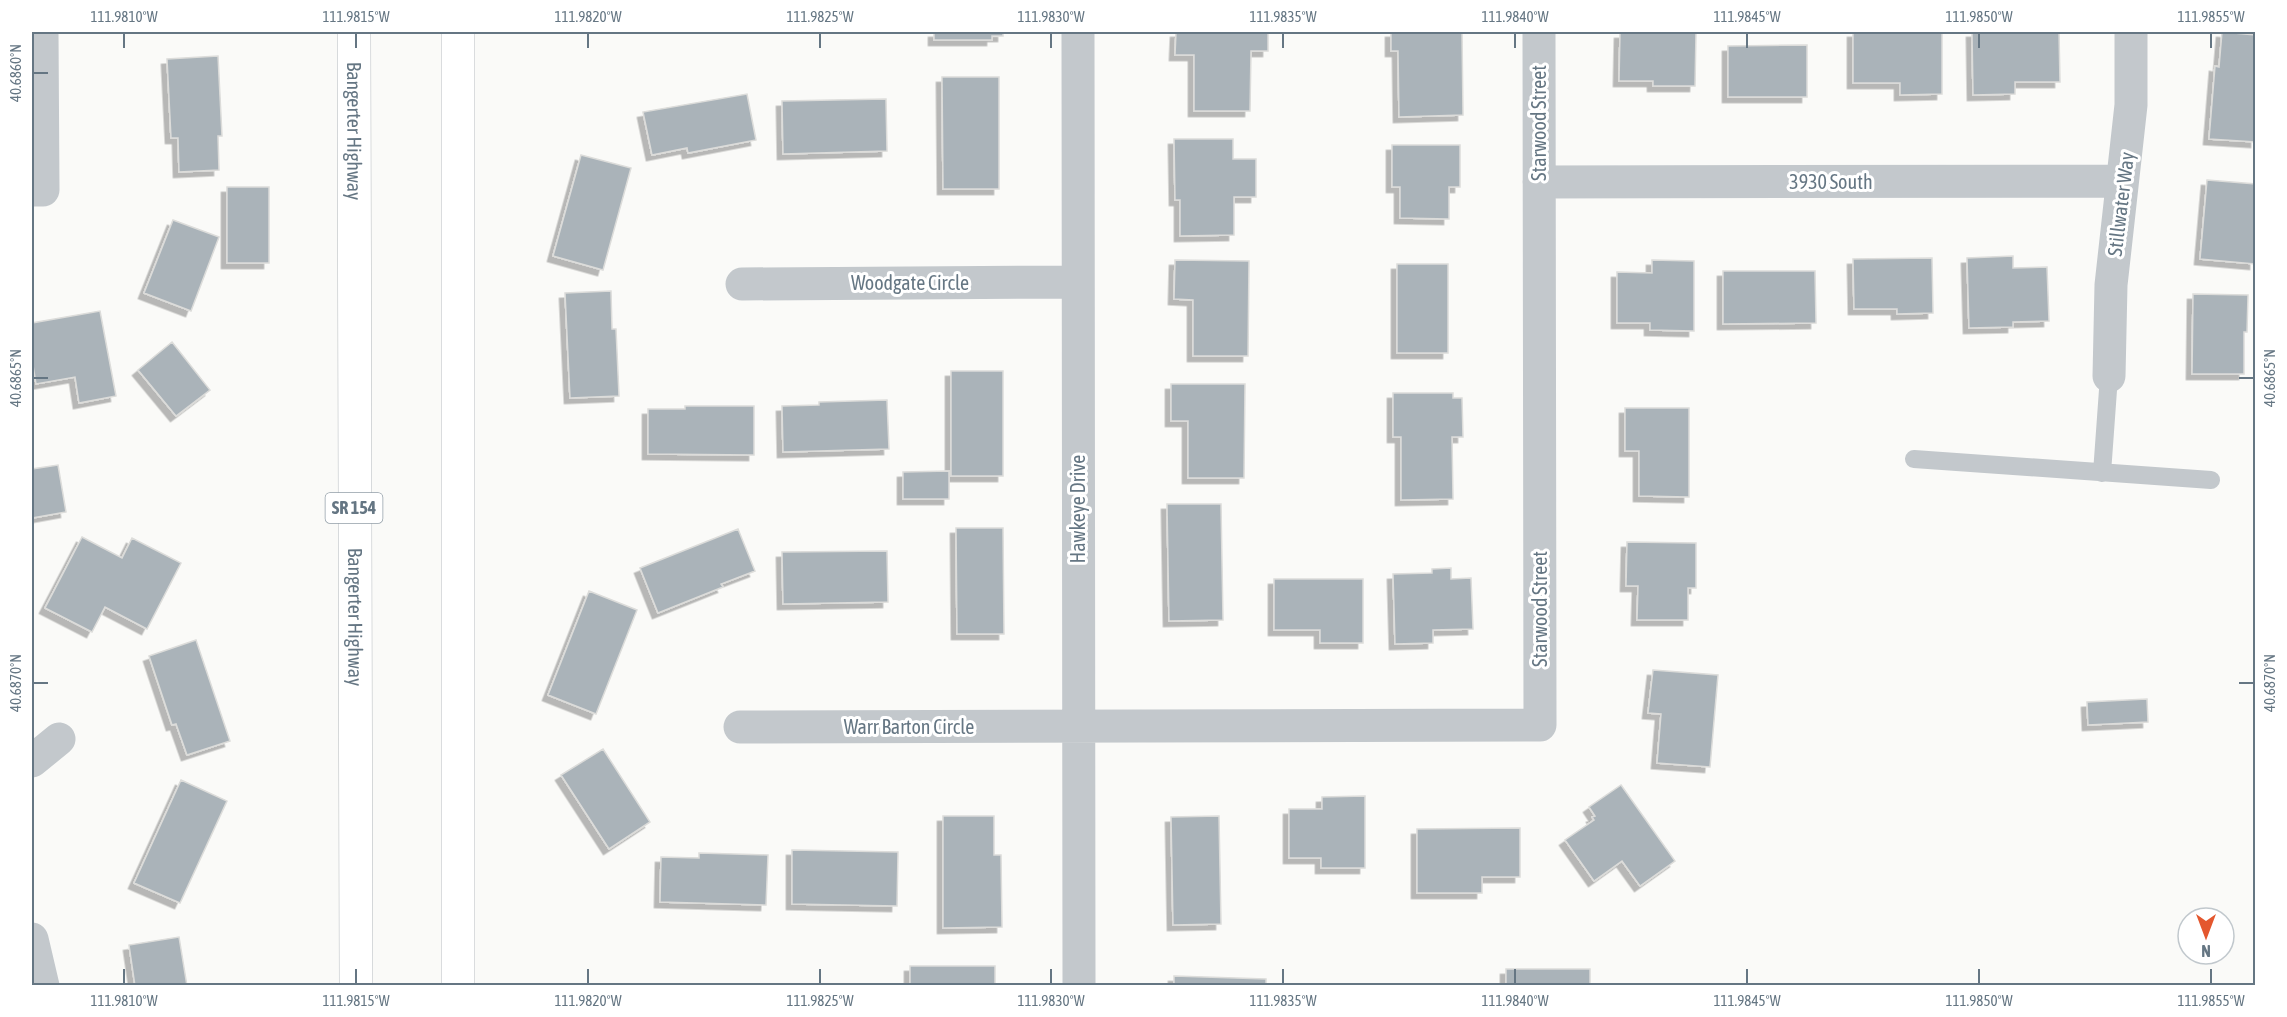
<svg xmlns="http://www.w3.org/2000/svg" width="2287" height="1017" font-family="'Asap Condensed',sans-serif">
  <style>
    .building { fill: #aab3b9; stroke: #dcdcda; stroke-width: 1.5; filter: url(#shadow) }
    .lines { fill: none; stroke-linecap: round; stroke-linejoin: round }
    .trunk-casing { stroke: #b4b9bd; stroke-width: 34 }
    .service { stroke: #c3c8cc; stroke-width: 18 }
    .minor { stroke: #c3c8cc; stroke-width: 33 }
    .trunk { stroke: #fff; stroke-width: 33 }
    .ticks { fill: none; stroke: #657683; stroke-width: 2 }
    .labels { text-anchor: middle; stroke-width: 6; stroke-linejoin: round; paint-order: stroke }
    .shield { fill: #fff; stroke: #939fa8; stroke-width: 1.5 }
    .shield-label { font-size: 18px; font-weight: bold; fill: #657683 }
    .street-label { font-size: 20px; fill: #657683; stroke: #fff }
    .neatline { fill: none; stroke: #657683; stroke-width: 2 }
    .ticks-label { font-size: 15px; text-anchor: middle; fill: #657683 }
  </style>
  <defs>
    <filter id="shadow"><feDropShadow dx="-5.5" dy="5.5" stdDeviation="0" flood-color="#0004"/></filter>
  </defs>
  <rect width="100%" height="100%" fill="#fafaf8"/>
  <path class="building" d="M 934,32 L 1003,32 L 1003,36 L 992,36 L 992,40 L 934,40 Z
    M 1176,32 L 1268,32 L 1268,51 L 1251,51 L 1250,111 L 1194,111 L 1194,55 L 1175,55 Z
    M 1391,32 L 1462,32 L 1463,115 L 1399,117 L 1398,51 L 1391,51 Z
    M 1654,32 L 1696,32 L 1695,86 L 1653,86 L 1653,81 L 1619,81 L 1620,33 L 1654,33 Z
    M 1853,32 L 1942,32 L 1942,94 L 1900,95 L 1900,83 L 1853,83 Z
    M 1972,32 L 2059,32 L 2060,82 L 2015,82 L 2015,94 L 1973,95 Z
    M 2222,32 L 2256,35 L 2256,142 L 2209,139 L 2215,66 L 2219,67 Z
    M 1807,45 L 1807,97 L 1728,97 L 1728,46 Z
    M 218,56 L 222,136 L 218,136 L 219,170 L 179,172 L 178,138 L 171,138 L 167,59 Z
    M 942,77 L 999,77 L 999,189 L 943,189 Z
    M 747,94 L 756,140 L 688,153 L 687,148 L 652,155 L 643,112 Z
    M 886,99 L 887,151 L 783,154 L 782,101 Z
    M 1174,139 L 1233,139 L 1233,159 L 1256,159 L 1256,197 L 1234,197 L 1234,235 L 1180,236 L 1180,200 L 1175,200 Z
    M 1392,145 L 1460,145 L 1460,187 L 1449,187 L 1449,219 L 1400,218 L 1400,187 L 1392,187 Z
    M 581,155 L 631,168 L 603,270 L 553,256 Z
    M 2207,180 L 2256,184 L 2255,264 L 2200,259 Z
    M 227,187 L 269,187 L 269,263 L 227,263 Z
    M 173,220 L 219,237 L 191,311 L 144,293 Z
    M 2013,256 L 2013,268 L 2047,267 L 2049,321 L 2013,322 L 2013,327 L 1969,328 L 1967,258 Z
    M 1932,258 L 1933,313 L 1897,314 L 1897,309 L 1854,309 L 1853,259 Z
    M 1175,260 L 1249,261 L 1248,356 L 1193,356 L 1193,300 L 1174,299 Z
    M 1652,260 L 1694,261 L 1694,331 L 1650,330 L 1650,323 L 1617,323 L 1617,272 L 1652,273 Z
    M 1397,264 L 1448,264 L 1448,353 L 1397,353 Z
    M 1723,271 L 1815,271 L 1816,323 L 1723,324 Z
    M 611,291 L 612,329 L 616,329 L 619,396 L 570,398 L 565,293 Z
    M 2193,294 L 2248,295 L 2247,332 L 2244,332 L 2244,374 L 2192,374 Z
    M 100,311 L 116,396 L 79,403 L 75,377 L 36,384 L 32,359 L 32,323 Z
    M 172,342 L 210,390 L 176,416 L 138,370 Z
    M 951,371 L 1003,371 L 1003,476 L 951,476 Z
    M 1171,384 L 1245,384 L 1244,478 L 1188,478 L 1188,421 L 1171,421 Z
    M 1393,393 L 1453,393 L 1453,398 L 1462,398 L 1463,437 L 1452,437 L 1453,499 L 1401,500 L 1401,437 L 1393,437 Z
    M 887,400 L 889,449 L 783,452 L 782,406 L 819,405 L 819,402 Z
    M 685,406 L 754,406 L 754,455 L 648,454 L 648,409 L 685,409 Z
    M 1625,408 L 1689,408 L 1689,497 L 1639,496 L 1639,451 L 1625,451 Z
    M 58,465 L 66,512 L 32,518 L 32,469 Z
    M 949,471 L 949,499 L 903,499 L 903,472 Z
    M 1167,504 L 1221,504 L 1223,620 L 1169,621 Z
    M 956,528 L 1003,528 L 1004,634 L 957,634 Z
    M 738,529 L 755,571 L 721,584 L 723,587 L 658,613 L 640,568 Z
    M 82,537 L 122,558 L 132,538 L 181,563 L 147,629 L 105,607 L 92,632 L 45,608 Z
    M 1627,542 L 1696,543 L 1696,588 L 1688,588 L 1688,620 L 1637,620 L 1638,586 L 1626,586 Z
    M 887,551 L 888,602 L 783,604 L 782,552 Z
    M 1451,568 L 1451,579 L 1471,578 L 1473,629 L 1433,630 L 1433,643 L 1395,644 L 1393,574 L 1432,573 L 1432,569 Z
    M 1274,579 L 1363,579 L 1363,643 L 1320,643 L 1320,630 L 1274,630 Z
    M 589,591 L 637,610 L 596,714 L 548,695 Z
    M 196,640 L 230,741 L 187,755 L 176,724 L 172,725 L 149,656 Z
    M 1653,670 L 1718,675 L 1710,767 L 1657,763 L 1661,714 L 1648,713 Z
    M 2147,699 L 2148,722 L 2088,725 L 2087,702 Z
    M 603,749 L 650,822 L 609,849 L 561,775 Z
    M 181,780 L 227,801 L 180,903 L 134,883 Z
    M 1621,785 L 1675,861 L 1640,886 L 1622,861 L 1594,881 L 1565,840 L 1594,820 L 1592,817 L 1595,816 L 1589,807 Z
    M 1365,796 L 1365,868 L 1321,868 L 1321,858 L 1289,858 L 1289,809 L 1322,809 L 1322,797 Z
    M 943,816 L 994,816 L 994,855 L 1001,855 L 1002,927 L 943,928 Z
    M 1219,816 L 1221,924 L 1173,925 L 1171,817 Z
    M 1520,828 L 1520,877 L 1482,877 L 1482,893 L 1417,893 L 1417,829 Z
    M 792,850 L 898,852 L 897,906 L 792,904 Z
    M 699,853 L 768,855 L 766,905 L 660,902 L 661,857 L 699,858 Z
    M 179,937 L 187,986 L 135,986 L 129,945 Z
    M 910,966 L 995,966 L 995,986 L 910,986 Z
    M 1506,969 L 1590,969 L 1590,986 L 1506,986 Z
    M 1174,976 L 1266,979 L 1266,986 L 1174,986 Z"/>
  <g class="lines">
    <g class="trunk-casing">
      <g id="trunk">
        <path id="s1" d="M 354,32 L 356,986"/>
        <path d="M 458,32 L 458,986"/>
      </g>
    </g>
    <path class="service" d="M 1914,459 L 2211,480
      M 2102,473 L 2109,376"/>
    <path class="minor" d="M 1078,32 L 1079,986
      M 1539,182 L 2122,181
      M 32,190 L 43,190 L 42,32
      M 742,284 L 1078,282
      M 2109,376 L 2111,285 L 2131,105 L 2131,32
      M 740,727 L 1540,725 L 1539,32
      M 32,761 L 59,739
      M 32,939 L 43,986"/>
    <use href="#trunk" class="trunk"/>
  </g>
  <path class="ticks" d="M 124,33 L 124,48M 356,33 L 356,48M 588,33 L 588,48M 820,33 L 820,48M 1051,33 L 1051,48M 1283,33 L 1283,48M 1515,33 L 1515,48M 1747,33 L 1747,48M 1979,33 L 1979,48M 2211,33 L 2211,48M 33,73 L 48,73M 33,378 L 48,378M 2239,378 L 2254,378M 33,683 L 48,683M 2239,683 L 2254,683M 124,969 L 124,984M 356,969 L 356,984M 588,969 L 588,984M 820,969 L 820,984M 1051,969 L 1051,984M 1283,969 L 1283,984M 1515,969 L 1515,984M 1747,969 L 1747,984M 1979,969 L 1979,984M 2211,969 L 2211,984"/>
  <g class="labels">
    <rect class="shield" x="325.5" y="493" width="57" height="30" rx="4.5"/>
    <g class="shield-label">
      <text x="354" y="514">SR 154</text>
    </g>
    <g class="street-label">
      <text transform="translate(1539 123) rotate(-90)" y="7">Starwood Street</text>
      <text dy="7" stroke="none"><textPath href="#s1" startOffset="99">Bangerter Highway</textPath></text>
      <text x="1831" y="189">3930 South</text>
      <text transform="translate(2121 204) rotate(-83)" y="7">Stillwater Way</text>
      <text x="910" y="290">Woodgate Circle</text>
      <text transform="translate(1078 509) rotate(-90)" y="7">Hawkeye Drive</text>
      <text transform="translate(1540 609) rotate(-90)" y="7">Starwood Street</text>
      <text dy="7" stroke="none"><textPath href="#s1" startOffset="585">Bangerter Highway</textPath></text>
      <text x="909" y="734">Warr Barton Circle</text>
    </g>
  </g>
  <rect width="2287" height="1017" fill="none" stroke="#ffffff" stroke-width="66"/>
  <g transform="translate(2206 936) rotate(180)"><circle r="28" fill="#ffffff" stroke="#c1c8cd" stroke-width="1.5"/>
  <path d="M0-4.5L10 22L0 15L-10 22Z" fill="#e4572e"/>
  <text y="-9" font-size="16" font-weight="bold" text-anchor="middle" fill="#657683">N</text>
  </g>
  <rect x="33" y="33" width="2221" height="951" class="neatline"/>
  <g class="ticks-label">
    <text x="124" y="22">111.9810°W</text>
    <text x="356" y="22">111.9815°W</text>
    <text x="588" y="22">111.9820°W</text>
    <text x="820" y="22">111.9825°W</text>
    <text x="1051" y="22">111.9830°W</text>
    <text x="1283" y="22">111.9835°W</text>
    <text x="1515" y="22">111.9840°W</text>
    <text x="1747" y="22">111.9845°W</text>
    <text x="1979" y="22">111.9850°W</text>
    <text x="2211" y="22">111.9855°W</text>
    <text transform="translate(16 73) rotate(-90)" y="5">40.6860°N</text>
    <text transform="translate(2270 378) rotate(-90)" y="5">40.6865°N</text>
    <text transform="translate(16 378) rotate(-90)" y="5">40.6865°N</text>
    <text transform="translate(2270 683) rotate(-90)" y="5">40.6870°N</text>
    <text transform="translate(16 683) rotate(-90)" y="5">40.6870°N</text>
    <text x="124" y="1006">111.9810°W</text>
    <text x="356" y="1006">111.9815°W</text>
    <text x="588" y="1006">111.9820°W</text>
    <text x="820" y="1006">111.9825°W</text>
    <text x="1051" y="1006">111.9830°W</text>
    <text x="1283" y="1006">111.9835°W</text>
    <text x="1515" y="1006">111.9840°W</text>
    <text x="1747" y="1006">111.9845°W</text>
    <text x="1979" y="1006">111.9850°W</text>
    <text x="2211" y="1006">111.9855°W</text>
  </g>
</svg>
